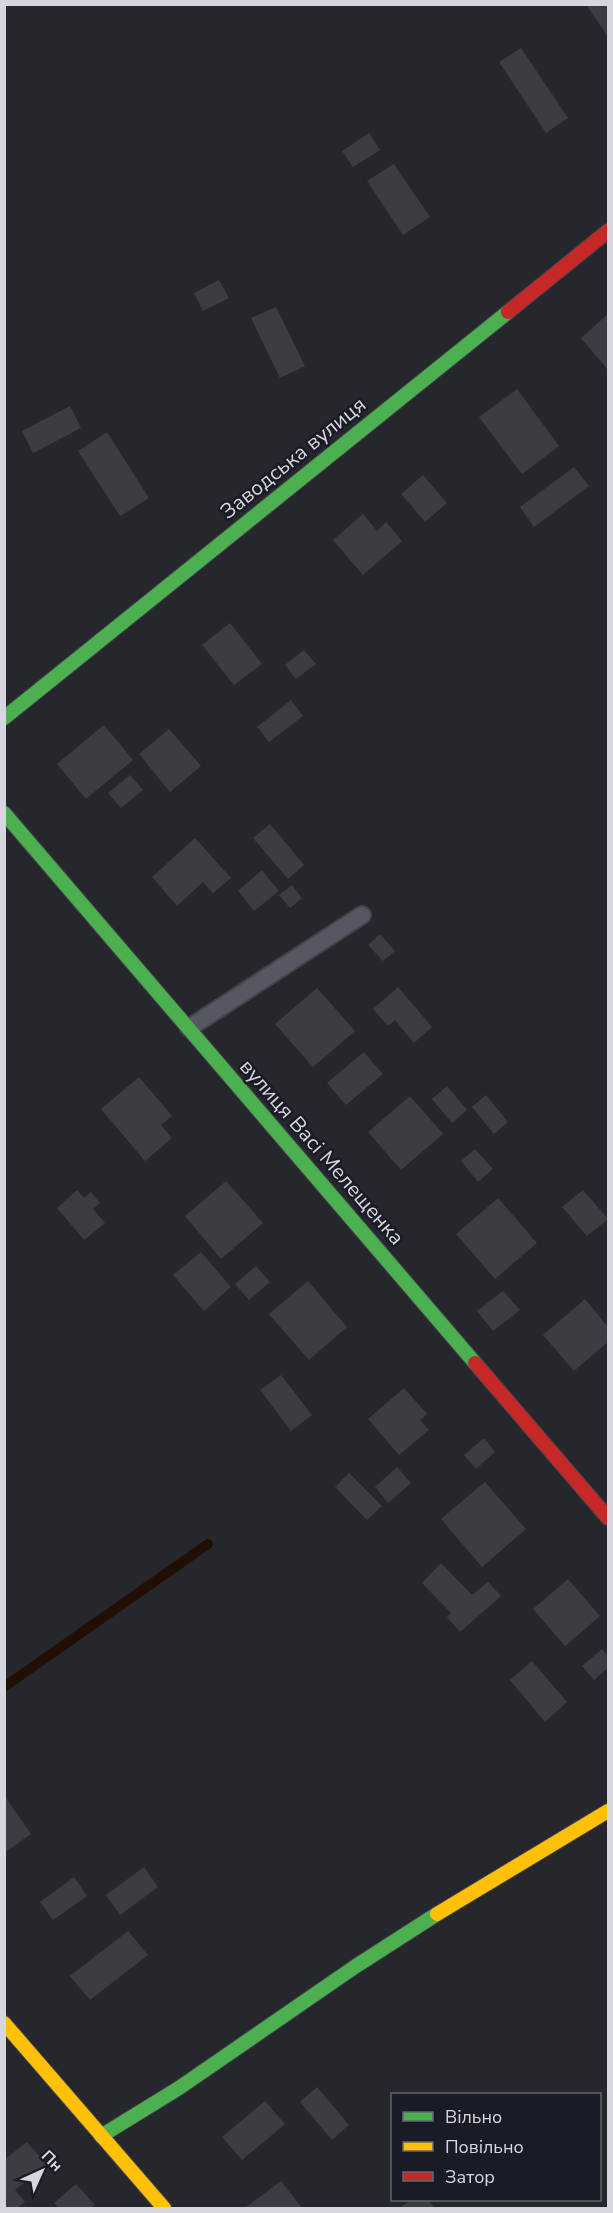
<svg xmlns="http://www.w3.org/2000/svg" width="613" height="2213" font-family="'Nunito Sans',sans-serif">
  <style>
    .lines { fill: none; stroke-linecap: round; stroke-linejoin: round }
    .stream { stroke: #220f04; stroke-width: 10 }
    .building { fill: #3c3d42 }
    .lane-casing { stroke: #434448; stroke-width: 20 }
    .fast-casing { stroke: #434448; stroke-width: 16 }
    .slow-casing { stroke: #434448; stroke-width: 16 }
    .jam-casing { stroke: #434448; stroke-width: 16 }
    .lane { stroke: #565763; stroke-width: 16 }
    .fast { stroke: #4caf50; stroke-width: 14 }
    .slow { stroke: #ffc107; stroke-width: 14 }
    .jam { stroke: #c62828; stroke-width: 14 }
    .labels { text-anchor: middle; stroke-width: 5; stroke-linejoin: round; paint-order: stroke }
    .street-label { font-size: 21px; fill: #d5d6de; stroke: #191b26 }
  </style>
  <rect width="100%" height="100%" fill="#26272d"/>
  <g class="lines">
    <path class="stream" d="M 4,1687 L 208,1544"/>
  </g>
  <path class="building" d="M 586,4 L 608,4 L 608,37 Z
    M 521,48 L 568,118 L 546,133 L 499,62 Z
    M 369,133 L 380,150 L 353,167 L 342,151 Z
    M 394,164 L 430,217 L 403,235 L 367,181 Z
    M 219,280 L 229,298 L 203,311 L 194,293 Z
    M 276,307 L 305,366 L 280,378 L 251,318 Z
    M 608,314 L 608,370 L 581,338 Z
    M 517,389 L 559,446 L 522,474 L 479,417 Z
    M 70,406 L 81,428 L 33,453 L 22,431 Z
    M 107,432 L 149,498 L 120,516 L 78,451 Z
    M 574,467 L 589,486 L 534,527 L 520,507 Z
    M 423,475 L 447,503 L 425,522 L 401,494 Z
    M 363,514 L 377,531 L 386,522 L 402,541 L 363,575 L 333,540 Z
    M 230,623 L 262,664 L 234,685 L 202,645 Z
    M 304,650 L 316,664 L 296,679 L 285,665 Z
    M 291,700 L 303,716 L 269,742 L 257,727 Z
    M 104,725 L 133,760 L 86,799 L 57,764 Z
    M 169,729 L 201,766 L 170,792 L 139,754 Z
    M 130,775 L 143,790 L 121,808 L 108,793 Z
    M 270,824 L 304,865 L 288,879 L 253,838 Z
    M 195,838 L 231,878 L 213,893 L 203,882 L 177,906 L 152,877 Z
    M 262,870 L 279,891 L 254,911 L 238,891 Z
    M 292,885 L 302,898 L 290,908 L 279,895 Z
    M 380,934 L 395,951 L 383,961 L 368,945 Z
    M 398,987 L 432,1027 L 414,1043 L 395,1020 L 388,1026 L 373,1009 Z
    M 317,988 L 355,1031 L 313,1067 L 275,1024 Z
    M 364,1052 L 383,1074 L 346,1105 L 327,1083 Z
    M 139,1077 L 172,1116 L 161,1125 L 172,1138 L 145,1161 L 101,1109 Z
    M 447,1086 L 467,1110 L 452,1123 L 432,1099 Z
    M 486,1095 L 508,1122 L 494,1134 L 472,1107 Z
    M 410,1096 L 443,1134 L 401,1170 L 368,1132 Z
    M 475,1149 L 493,1169 L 478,1182 L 461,1161 Z
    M 226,1181 L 263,1223 L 221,1259 L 185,1216 Z
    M 77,1190 L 84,1198 L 91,1192 L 100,1203 L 93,1209 L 105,1223 L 84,1240 L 57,1208 Z
    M 583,1190 L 608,1219 L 587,1236 L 562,1207 Z
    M 498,1198 L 537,1243 L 495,1279 L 456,1234 Z
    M 201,1252 L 231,1287 L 204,1311 L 173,1275 Z
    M 256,1266 L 270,1282 L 249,1300 L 235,1284 Z
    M 308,1281 L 347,1327 L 309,1360 L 269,1314 Z
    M 503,1291 L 520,1310 L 493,1331 L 477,1311 Z
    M 585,1299 L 608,1327 L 608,1342 L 574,1371 L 543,1335 Z
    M 281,1375 L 312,1415 L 291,1431 L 260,1390 Z
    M 404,1388 L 427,1414 L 420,1420 L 429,1430 L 399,1455 L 368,1419 Z
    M 484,1438 L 495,1452 L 476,1469 L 464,1455 Z
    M 397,1467 L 411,1483 L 388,1503 L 375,1487 Z
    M 349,1473 L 382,1506 L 367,1520 L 335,1487 Z
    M 485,1482 L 526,1529 L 482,1567 L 441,1519 Z
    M 441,1563 L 472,1595 L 488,1582 L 501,1596 L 460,1632 L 447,1617 L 451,1613 L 422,1583 Z
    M 568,1579 L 600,1616 L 565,1646 L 533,1609 Z
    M 602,1649 L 608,1656 L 608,1668 L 594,1680 L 582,1666 Z
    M 532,1661 L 567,1702 L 545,1722 L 510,1680 Z
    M 4,1795 L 31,1834 L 4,1853 Z
    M 144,1867 L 158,1887 L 120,1915 L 106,1895 Z
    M 74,1877 L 87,1896 L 53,1920 L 40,1902 Z
    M 128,1931 L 148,1955 L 90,2000 L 70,1976 Z
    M 317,2087 L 349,2125 L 332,2140 L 300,2102 Z
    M 265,2101 L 285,2124 L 242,2160 L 222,2137 Z
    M 27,2142 L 47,2165 L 15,2190 L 25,2202 L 17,2208 L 4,2208 L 4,2160 Z
    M 281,2181 L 302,2208 L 245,2208 Z
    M 76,2184 L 95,2205 L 90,2208 L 59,2208 L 54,2203 Z
    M 411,2200 L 428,2200 L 435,2208 L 399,2208 Z"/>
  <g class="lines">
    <g class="lane-casing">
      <path id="lane" d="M 189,1028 L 362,915"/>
    </g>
    <g class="fast-casing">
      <path id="fast" d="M 4,718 L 508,312
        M 4,813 L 475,1363
        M 101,2136 L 179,2088 L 356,1966 L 437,1914"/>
    </g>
    <g class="slow-casing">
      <path id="slow" d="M 437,1914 L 608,1811
        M 4,2023 L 164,2208"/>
    </g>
    <g class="jam-casing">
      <path id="jam" d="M 508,312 L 608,231
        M 475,1363 L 608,1518"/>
    </g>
    <use href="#lane" class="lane"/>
    <use href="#fast" class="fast"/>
    <use href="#slow" class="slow"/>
    <use href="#jam" class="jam"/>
  </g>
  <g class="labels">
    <g class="street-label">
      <text transform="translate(293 458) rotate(-39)" y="7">Заводська вулиця</text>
      <text transform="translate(322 1152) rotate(49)" y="7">вулиця Васі Мелещенка</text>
    </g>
  </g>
  <rect width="613" height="2213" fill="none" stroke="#d5d6de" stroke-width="12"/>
  <rect x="391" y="2093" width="210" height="108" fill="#191b26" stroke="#646670" stroke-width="1.5"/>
  <rect x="403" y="2112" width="30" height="9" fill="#4caf50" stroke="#646670" stroke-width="1.5"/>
  <text x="445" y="2123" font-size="18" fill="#d5d6de">Вільно</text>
  <rect x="403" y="2142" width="30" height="9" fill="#ffc107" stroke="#646670" stroke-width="1.5"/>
  <text x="445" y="2153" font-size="18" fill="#d5d6de">Повільно</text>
  <rect x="403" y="2172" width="30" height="9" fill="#c62828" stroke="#646670" stroke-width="1.5"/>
  <text x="445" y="2183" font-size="18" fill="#d5d6de">Затор</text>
  <g transform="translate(42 2171) rotate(45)" stroke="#191b26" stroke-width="4.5" paint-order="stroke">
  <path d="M0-4.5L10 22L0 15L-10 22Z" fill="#d5d6de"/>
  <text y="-9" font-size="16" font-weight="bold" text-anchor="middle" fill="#d5d6de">Пн</text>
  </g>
</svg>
